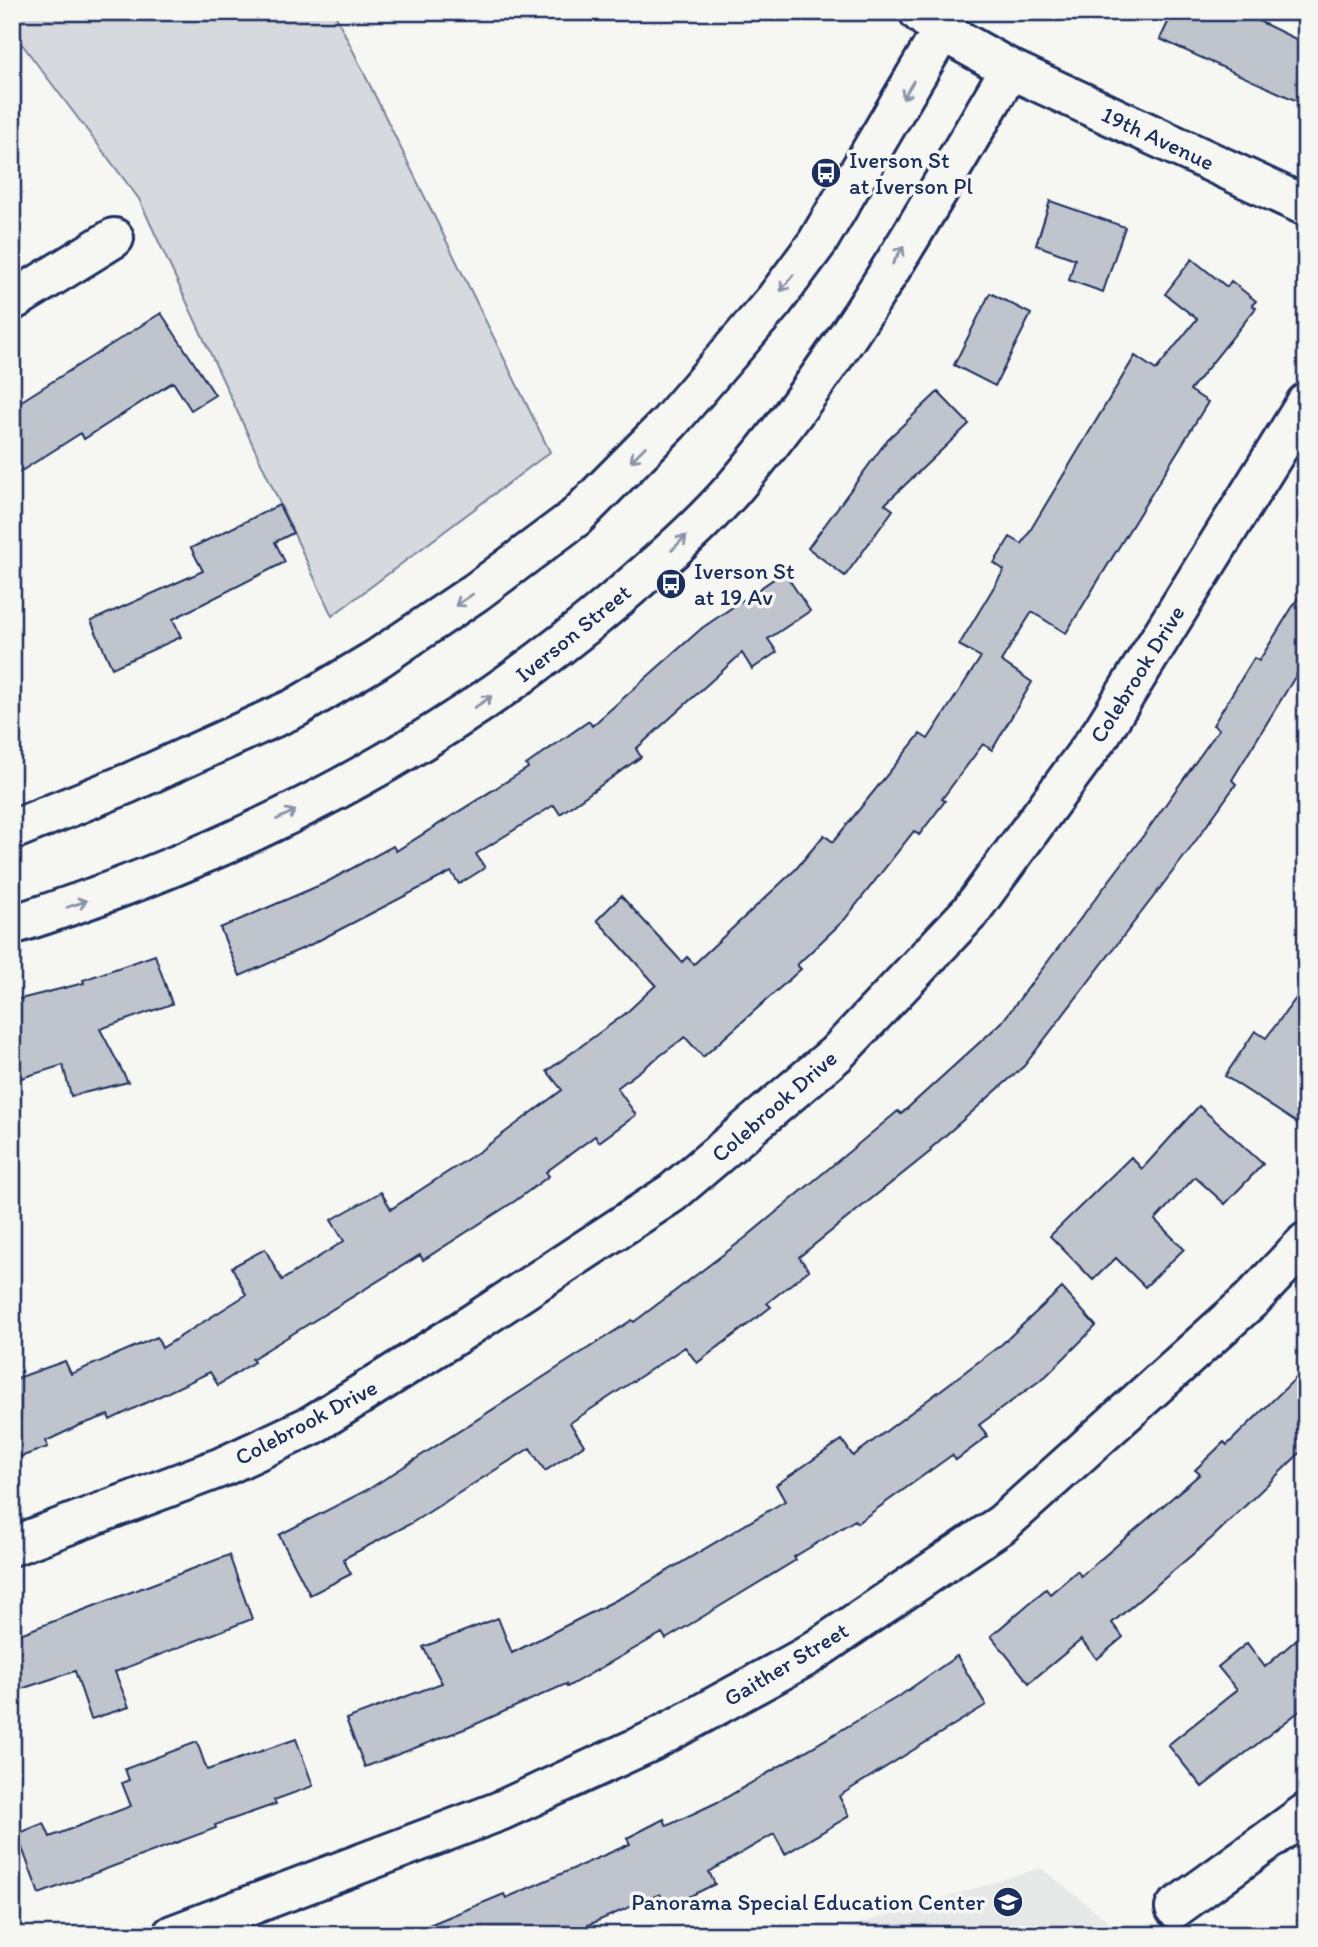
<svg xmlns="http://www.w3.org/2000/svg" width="1318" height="1947" font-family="Itim,sans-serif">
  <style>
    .built { fill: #e6e7e7 }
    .green { fill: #d6d9dd; stroke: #78849e; stroke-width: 2 }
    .building { fill: #c0c4cd; stroke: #1b2f5e; stroke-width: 2 }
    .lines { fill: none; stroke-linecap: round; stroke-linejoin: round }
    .minor-casing { stroke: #1b2f5e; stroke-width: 44 }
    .major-casing { stroke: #1b2f5e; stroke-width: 44 }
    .minor { stroke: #f6f6f2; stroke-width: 38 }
    .major { stroke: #f6f6f2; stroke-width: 38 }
    .oneway { stroke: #8892a8 }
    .labels { text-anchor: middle; stroke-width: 7; stroke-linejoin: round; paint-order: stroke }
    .street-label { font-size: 23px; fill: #1b2f5e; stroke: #f6f6f2 }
    .poi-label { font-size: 23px; fill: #1b2f5e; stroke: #f6f6f2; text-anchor: start }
  </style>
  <rect width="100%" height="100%" fill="#f6f6f2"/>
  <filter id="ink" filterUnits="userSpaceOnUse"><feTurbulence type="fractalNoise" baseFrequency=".0143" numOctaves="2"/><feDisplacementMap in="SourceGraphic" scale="14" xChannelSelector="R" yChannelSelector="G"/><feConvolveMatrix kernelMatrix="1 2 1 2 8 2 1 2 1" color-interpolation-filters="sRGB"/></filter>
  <g filter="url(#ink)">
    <path class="built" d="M 1041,1868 L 1126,1935 L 823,1935 Z"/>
    <path class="green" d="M 12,12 L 334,12 L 550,452 L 332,616 L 139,199 L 12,31 Z"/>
    <path class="building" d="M 1173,12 L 1240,12 L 1306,44 L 1306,105 L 1160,39 Z
      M 1050,201 L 1125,227 L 1103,292 L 1069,280 L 1075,259 L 1036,245 Z
      M 1192,259 L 1227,287 L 1231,281 L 1256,301 L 1252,305 L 1256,308 L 1190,390 L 1208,402 L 1066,633 L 1032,612 L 1001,661 L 1032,682 L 992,750 L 983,744 L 942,799 L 945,801 L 919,835 L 914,831 L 845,919 L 797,965 L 801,969 L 703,1057 L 685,1037 L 617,1088 L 636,1115 L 599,1142 L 595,1136 L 546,1172 L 549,1176 L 515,1201 L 423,1260 L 420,1255 L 252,1359 L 254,1362 L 218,1385 L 210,1372 L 110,1420 L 108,1415 L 78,1426 L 46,1441 L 48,1447 L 12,1460 L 12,1380 L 65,1361 L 71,1374 L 157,1337 L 162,1348 L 246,1295 L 232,1267 L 265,1249 L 282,1280 L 344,1241 L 331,1220 L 381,1192 L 391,1209 L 480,1151 L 562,1090 L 547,1071 L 625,1014 L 656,985 L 597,920 L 621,896 L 682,962 L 687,957 L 694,964 L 796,869 L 824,835 L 833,842 L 920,734 L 928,739 L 981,657 L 959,645 L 1004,570 L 994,563 L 1010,537 L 1022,544 L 1135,356 L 1156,370 L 1197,319 L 1165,294 Z
      M 990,293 L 1031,314 L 995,386 L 954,365 Z
      M 161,313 L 215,395 L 191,410 L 173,382 L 84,439 L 81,433 L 12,477 L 12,407 Z
      M 938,392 L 969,424 L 885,504 L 893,510 L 845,576 L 808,548 L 888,439 Z
      M 279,505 L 293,533 L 275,542 L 285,562 L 173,619 L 181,637 L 112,668 L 91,621 L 203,571 L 191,548 Z
      M 784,572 L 810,611 L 768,639 L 777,652 L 752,669 L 742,653 L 636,749 L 641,757 L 560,814 L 554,805 L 476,854 L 485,868 L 459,884 L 451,872 L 308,946 L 240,976 L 220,928 L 325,883 L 393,846 L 396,851 L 528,768 L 526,765 L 589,721 L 592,726 L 702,628 Z
      M 1306,585 L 1306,659 L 1232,780 L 1236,784 L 1190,849 L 1024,1066 L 930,1149 L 931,1151 L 799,1257 L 809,1270 L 767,1303 L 771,1307 L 697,1363 L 685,1347 L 570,1423 L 584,1445 L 545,1471 L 530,1448 L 410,1524 L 343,1559 L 351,1574 L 310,1595 L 279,1535 L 369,1489 L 632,1320 L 634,1322 L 745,1238 L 898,1111 L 901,1114 L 1002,1022 L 1146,832 L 1219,729 L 1213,725 L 1254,658 L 1259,661 Z
      M 155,955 L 172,1004 L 100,1029 L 128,1082 L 71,1096 L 63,1065 L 12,1081 L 12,1001 L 84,983 L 83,980 Z
      M 1306,985 L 1306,1129 L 1225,1076 L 1255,1031 L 1266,1038 Z
      M 1199,1106 L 1263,1164 L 1225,1204 L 1195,1177 L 1155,1220 L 1184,1249 L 1145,1287 L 1116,1258 L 1093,1280 L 1050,1236 L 1131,1157 L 1142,1169 Z
      M 1062,1288 L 1096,1326 L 1046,1376 L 979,1425 L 988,1436 L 956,1460 L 952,1455 L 857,1523 L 855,1520 L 794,1557 L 796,1560 L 666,1639 L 662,1633 L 567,1687 L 566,1684 L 467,1728 L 365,1767 L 346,1719 L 442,1683 L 423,1647 L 498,1618 L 512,1653 L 632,1592 L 785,1501 L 776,1485 L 842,1440 L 853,1456 L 1002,1344 Z
      M 1306,1368 L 1306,1447 L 1213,1537 L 1112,1623 L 1123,1637 L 1097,1659 L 1081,1640 L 1029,1683 L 991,1636 L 1046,1589 L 1050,1594 L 1077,1571 L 1081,1576 L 1200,1474 L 1195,1470 L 1224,1442 L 1227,1445 Z
      M 229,1555 L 252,1619 L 115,1672 L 129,1707 L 91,1719 L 75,1671 L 12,1692 L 12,1637 Z
      M 1306,1631 L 1306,1706 L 1202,1787 L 1168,1745 L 1237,1690 L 1218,1667 L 1247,1643 L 1265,1667 Z
      M 957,1656 L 986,1705 L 839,1796 L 849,1816 L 785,1854 L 774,1834 L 709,1872 L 715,1884 L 666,1908 L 660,1894 L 565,1935 L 405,1935 L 504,1894 L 506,1898 L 630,1844 L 627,1838 L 664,1819 L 667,1826 L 722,1800 L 901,1695 Z
      M 296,1739 L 313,1786 L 274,1800 L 276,1804 L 215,1825 L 216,1828 L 39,1894 L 17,1834 L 44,1823 L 50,1837 L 131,1806 L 122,1783 L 129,1780 L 125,1769 L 197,1742 L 207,1770 Z"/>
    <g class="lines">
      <g class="minor-casing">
        <path id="minor" d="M 1010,69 L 1306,206
          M 12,301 L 114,238
          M 12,1546 L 222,1467 L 312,1425 L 460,1332 L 672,1193 L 836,1054 L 970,912 L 1102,732 L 1306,403
          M 1175,1908 L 1306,1813
          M 172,1935 L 500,1811 L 652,1741 L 807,1656 L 1002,1524 L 1252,1299 L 1306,1242"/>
      </g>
      <g class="major-casing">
        <path id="major" d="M 12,830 L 129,783 L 295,708 L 377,659 L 476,592 L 575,518 L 669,423 L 774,301 L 817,243 L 942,31
          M 12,925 C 233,855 443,749 619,597 C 658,563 699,528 733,489 C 842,362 925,213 1010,69 L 942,31 L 919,12"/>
      </g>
      <use href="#minor" class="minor"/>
      <use href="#major" class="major"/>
    </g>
    <defs><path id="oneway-shaft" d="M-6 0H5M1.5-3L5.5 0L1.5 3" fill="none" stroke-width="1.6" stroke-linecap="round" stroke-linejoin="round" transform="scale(1.75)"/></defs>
    <g class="oneway">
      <use href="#oneway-shaft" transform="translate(908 90) rotate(121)"/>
      <use href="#oneway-shaft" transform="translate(898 255) rotate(-59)"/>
      <use href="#oneway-shaft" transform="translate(787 283) rotate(127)"/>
      <use href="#oneway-shaft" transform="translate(638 454) rotate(135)"/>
      <use href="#oneway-shaft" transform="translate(679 543) rotate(-45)"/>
      <use href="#oneway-shaft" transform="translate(464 600) rotate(146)"/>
      <use href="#oneway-shaft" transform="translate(483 702) rotate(-34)"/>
      <use href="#oneway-shaft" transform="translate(286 815) rotate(-25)"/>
      <use href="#oneway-shaft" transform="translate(77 904) rotate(-18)"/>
    </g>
  </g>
  <defs>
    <g id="bus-disc" transform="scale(1.575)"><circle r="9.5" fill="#1b2f5e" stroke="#f6f6f2"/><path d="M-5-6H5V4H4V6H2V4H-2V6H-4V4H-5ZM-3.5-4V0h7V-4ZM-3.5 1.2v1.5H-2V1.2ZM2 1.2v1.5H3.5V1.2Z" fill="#fff"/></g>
    <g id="school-disc" transform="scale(1.575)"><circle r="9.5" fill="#1b2f5e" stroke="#f6f6f2"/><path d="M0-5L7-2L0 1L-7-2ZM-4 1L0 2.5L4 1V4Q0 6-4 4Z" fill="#fff"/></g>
  </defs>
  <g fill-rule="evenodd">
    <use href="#bus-disc" x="826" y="173"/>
    <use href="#bus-disc" x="671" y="584"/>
    <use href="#school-disc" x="1008" y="1902"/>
  </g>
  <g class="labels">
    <g class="street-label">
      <text transform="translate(1158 138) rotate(25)" y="8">19th Avenue</text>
      <text transform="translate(573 633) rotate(-39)" y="8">Iverson Street</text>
      <text transform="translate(1137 674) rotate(-58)" y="8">Colebrook Drive</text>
      <text transform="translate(774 1106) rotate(-41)" y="8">Colebrook Drive</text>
      <text transform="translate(306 1422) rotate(-28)" y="8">Colebrook Drive</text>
      <text transform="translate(786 1664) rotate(-31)" y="8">Gaither Street</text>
    </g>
    <g class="poi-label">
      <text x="849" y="168">Iverson St<tspan x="849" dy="26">at Iverson Pl</tspan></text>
      <text x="694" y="579">Iverson St<tspan x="694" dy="26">at 19 Av</tspan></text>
      <text x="985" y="1910" text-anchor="end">Panorama Special Education Center</text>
    </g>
  </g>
  <rect width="1318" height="1947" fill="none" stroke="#f6f6f2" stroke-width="42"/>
  <rect x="21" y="21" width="1276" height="1905" fill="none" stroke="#1b2f5e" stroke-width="2.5" filter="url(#ink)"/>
</svg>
